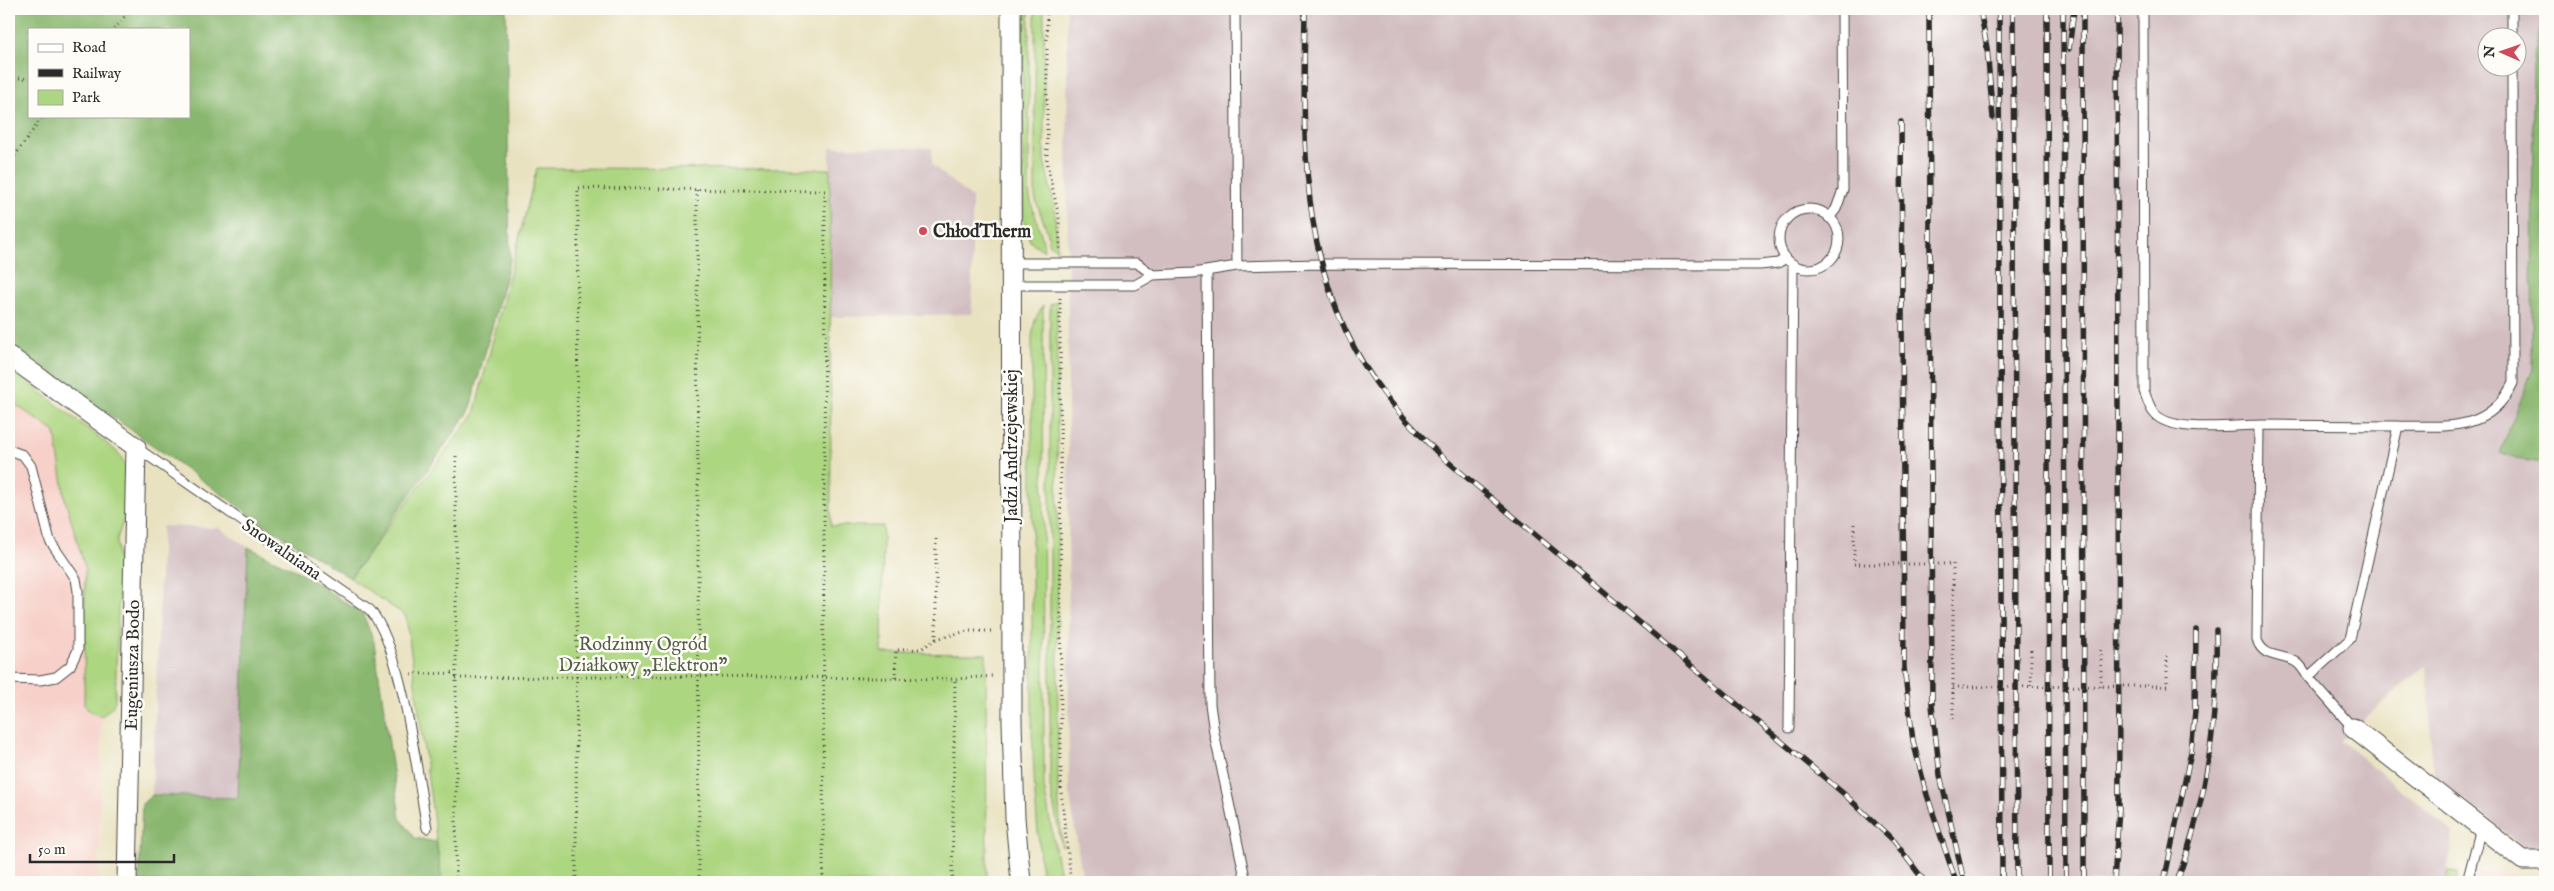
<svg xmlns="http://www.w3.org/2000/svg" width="2554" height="891" font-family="'IM FELL English',serif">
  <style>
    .built { fill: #f7d0c9 }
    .industrial { fill: #d2bec1; fill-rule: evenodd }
    .green { fill: #add681; stroke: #6c8056 }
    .forest { fill: #8ab76f; stroke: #5a714d; fill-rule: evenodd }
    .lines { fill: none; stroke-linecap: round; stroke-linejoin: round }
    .service-casing { stroke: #484642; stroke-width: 11 }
    .minor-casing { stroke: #484642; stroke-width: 21 }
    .path { stroke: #484642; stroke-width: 3; stroke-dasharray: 1 4; stroke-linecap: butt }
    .service { stroke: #fff; stroke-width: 9 }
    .minor { stroke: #fff; stroke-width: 19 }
    .rail-casing { stroke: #2b2b2b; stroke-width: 5.5 }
    .rail { stroke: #fdfcf7; stroke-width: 4; stroke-dasharray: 11; stroke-linecap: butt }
    .path-bridge { stroke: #484642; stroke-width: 3; stroke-dasharray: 1 4; stroke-linecap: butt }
    .poi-dot { fill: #d1495b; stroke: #fdfcf7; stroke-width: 2 }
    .labels { text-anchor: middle; stroke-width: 5; stroke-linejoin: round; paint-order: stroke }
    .poi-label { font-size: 18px; font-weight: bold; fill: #2b2b2b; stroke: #fdfcf7; text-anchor: start }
    .street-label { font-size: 18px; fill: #2b2b2b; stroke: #fdfcf7 }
    .park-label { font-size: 18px; fill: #525e45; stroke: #fdfcf7 }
  </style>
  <rect width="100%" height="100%" fill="#fdfcf7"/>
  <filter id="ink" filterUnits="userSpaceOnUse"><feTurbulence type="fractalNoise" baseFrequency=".02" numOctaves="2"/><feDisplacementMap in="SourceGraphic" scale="10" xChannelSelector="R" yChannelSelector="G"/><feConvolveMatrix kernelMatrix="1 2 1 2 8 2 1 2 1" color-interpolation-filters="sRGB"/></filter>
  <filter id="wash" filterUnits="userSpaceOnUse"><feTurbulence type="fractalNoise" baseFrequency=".0096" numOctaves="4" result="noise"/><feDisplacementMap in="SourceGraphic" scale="20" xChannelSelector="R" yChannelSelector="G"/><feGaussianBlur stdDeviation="1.12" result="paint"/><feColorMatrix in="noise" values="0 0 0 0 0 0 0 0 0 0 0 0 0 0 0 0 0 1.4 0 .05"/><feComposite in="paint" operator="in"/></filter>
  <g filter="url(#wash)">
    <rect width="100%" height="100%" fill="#e9e2c1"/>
    <path class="built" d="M 9,400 L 55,432 L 65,499 L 85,568 L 84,705 L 102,705 L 98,882 L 9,882 Z
      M 2448,871 L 2545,875 L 2545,882 L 2446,882 Z"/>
    <path class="industrial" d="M 1067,9 L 2545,9 L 2545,390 L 2516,459 L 2545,463 L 2545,850 L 2526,849 L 2433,775 L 2427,664 L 2340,740 L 2453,832 L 2446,882 L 1083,882 L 1069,789 ZM 2486,38 L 2516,38 L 2516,68 L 2486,68 Z
      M 830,147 L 932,148 L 932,165 L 972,198 L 972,314 L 831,317 Z
      M 162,526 L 219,528 L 248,547 L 238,798 L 152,795 Z"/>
    <path class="green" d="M 1023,9 L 1029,9 L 1029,190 C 1031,212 1043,230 1044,251 L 1030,241 L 1023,219 Z
      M 1035,9 L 1044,9 L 1044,160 L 1055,210 L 1057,250 L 1049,244 C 1049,227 1038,213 1035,196 Z
      M 537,168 L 830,169 L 831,526 L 883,526 L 882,653 L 986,654 L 987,882 L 442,882 L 406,616 L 350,578 L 474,414 Z
      M 1057,301 L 1058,792 L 1062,847 L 1050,787 L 1050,305 Z
      M 1043,305 L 1044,787 L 1061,882 L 1042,882 L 1035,796 L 1032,730 L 1032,337 L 1035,320 Z
      M 9,367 L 116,451 L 127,466 L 127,509 L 117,539 L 119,584 L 115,700 L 113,706 L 102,716 L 91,713 L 84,705 L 85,568 L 65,499 L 55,432 L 9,400 Z
      M 2448,871 L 2458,872 L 2456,882 L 2446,882 Z"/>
    <path class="forest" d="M 9,9 L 506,9 L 510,260 L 469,412 L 350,578 L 262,523 L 9,343 ZM 29,29 L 189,29 L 189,116 L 29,116 Z
      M 2545,9 L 2545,463 L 2516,459 L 2500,453 L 2532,371 L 2533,60 Z
      M 248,547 L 299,572 L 363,614 L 374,642 L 400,818 L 415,838 L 436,842 L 442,882 L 139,882 L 142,804 L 152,795 L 238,798 Z"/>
  </g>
  <g filter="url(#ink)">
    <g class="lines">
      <g class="service-casing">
        <path id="service" d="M 1235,9 L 1237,266 L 1322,264 L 1760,265 L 1778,263 L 1786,258
          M 2143,9 L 2144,391 C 2147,398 2149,407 2154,413 C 2171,434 2233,425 2259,425
          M 2512,9 L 2512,38
          M1779 239a30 30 0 1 1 60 0a30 30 0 1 1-60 0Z
          M 1829,218 L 1836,209 L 1843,190 L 1842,9
          M 1011,263 L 1137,263 L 1153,275
          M 1207,271 L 1210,704 L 1214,733 L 1246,882
          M 1011,285 L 1135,285 L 1153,275 L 1193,273 L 1237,266
          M 137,448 L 370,610 C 403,648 417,775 427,828
          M 9,450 L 23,455 L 31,466 L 50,541 L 76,579 L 78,591 L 78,650 L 70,666 L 56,677 L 40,680 L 9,679
          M 2308,677 C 2305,672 2301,665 2296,662 C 2280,653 2264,659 2257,640 L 2259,425 L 2398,426
          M 1789,728 L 1793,264
          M 2353,728 L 2308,677 L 2350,639 L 2398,426 C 2446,426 2489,433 2513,383 L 2512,68
          M 2467,882 L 2481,828"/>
      </g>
      <g class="minor-casing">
        <path id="minor" d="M 1011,9 L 1012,722 L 1015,818 L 1021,882
          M 9,356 L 136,447 L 127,882
          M 2353,728 L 2523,860 L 2545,860"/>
      </g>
      <path class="path" d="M 1047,9 L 1047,163 L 1059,217 L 1060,250
        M 114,29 L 131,9
        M 9,77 L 29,79
        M 9,164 L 43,116
        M 697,190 L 699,882
        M 1060,298 L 1061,792 L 1071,882
        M 1854,524 L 1854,564 L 1888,564
        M 936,539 L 936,639 L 967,631 L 993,631
        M 2031,650 L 2031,686
        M 411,674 L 456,673
        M 456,678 L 700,676 L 955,679 L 993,676
        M 895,678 L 896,650 L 921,649 L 936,639
        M 2101,686 L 2101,648
        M 2146,686 L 2167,686 L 2167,652
        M 1953,693 L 1953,722
        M 456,882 L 456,452
        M 576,882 L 578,188 L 825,191 L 823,882
        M 952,882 L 955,679"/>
      <use href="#service" class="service"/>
      <use href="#minor" class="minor"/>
      <g class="rail-casing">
        <path id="rail" d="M 1305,9 C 1303,146 1297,285 1388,399 C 1404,419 1422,437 1440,455 L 1844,794 L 1894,841 L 1925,882
          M 1929,9 L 1932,705 L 1940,775 L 1964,882
          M 1980,9 L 1987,48 L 1993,118
          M 1999,9 L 2002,882
          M 2013,9 L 2017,882
          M 2047,9 L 2049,882
          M 2063,9 L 2066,882
          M 2083,9 L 2084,882
          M 2069,49 L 2074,9
          M 1901,122 L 1904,667 L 1913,741 L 1927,795 L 1956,882
          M 2114,882 L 2119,808 L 2117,9
          M 2164,882 L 2191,752 L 2195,711 L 2196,630
          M 2177,882 C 2208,796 2218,722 2216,630"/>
      </g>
      <use href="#rail" class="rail"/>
      <path class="path-bridge" d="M 1888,564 L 1953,564 L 1953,693
        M 1953,687 L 2146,686"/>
    </g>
  </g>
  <circle class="poi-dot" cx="923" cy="231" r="5"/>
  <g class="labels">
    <g class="poi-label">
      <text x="933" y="237">ChłodTherm</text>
    </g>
    <g class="street-label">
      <text transform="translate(1011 446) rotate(-90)" y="6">Jadzi Andrzejewskiej</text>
      <text transform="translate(282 549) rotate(35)" y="6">Snowalniana</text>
      <text transform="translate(132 665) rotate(-89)" y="6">Eugeniusza Bodo</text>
    </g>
    <g class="park-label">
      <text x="643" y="650">Rodzinny Ogród<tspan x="643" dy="21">Działkowy „Elektron”</tspan></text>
    </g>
  </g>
  <rect width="2554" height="891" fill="none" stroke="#fdfcf7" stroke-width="30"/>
  <rect x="28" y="28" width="162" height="90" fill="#fdfcf7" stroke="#a9a8a5"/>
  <rect x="38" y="44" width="25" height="8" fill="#ffffff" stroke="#a9a8a5"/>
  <text x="72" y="52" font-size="15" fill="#2b2b2b">Road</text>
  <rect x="38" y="69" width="25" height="8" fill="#2b2b2b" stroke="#a9a8a5"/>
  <text x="72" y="78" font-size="15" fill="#2b2b2b">Railway</text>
  <rect x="38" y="90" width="25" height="15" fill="#add681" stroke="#a9a8a5"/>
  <text x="72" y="102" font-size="15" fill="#2b2b2b">Park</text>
  <g transform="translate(2502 52) rotate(272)"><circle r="24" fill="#fdfcf7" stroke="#a9a8a5"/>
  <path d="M0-4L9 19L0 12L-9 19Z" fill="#d1495b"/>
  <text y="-8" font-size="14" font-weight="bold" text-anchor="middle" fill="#2b2b2b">N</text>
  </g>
  <path d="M30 854v8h144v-8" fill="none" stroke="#2b2b2b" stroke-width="2.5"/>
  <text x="38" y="854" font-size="15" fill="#2b2b2b" stroke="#fdfcf7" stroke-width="4" paint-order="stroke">50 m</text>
</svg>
